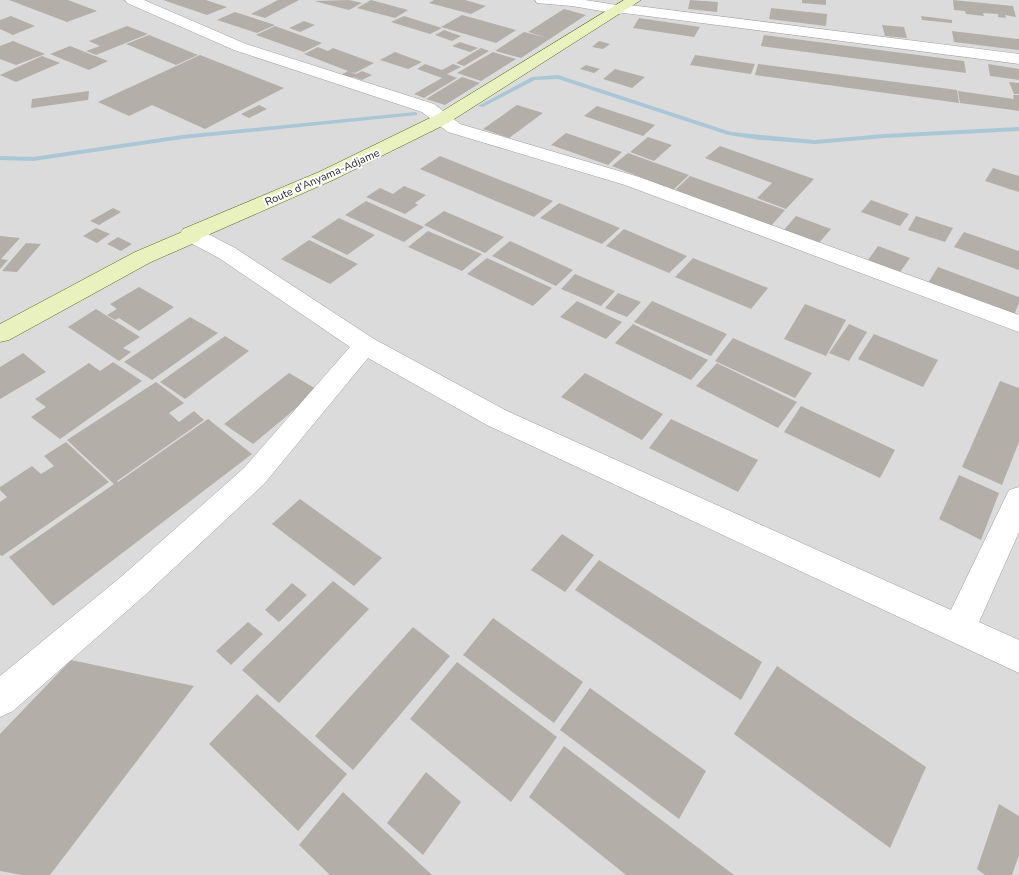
<svg xmlns="http://www.w3.org/2000/svg" width="1019" height="875" font-family="'Nunito Sans',sans-serif">
  <style>
    .residential { fill: #dcdbdb }
    .lines { fill: none; stroke-linecap: round; stroke-linejoin: round }
    .stream { fill: #aac7d6; fill-rule: evenodd }
    .building { fill: #b3aea8 }
    .street-casing { stroke: #9f9f9f; stroke-width: 1 }
    .secondary-casing { stroke: #546911; stroke-width: 1 }
    .street { fill: #fff; fill-rule: evenodd }
    .secondary { fill: #e9f2bf; fill-rule: evenodd }
    .labels { text-anchor: middle; stroke-width: 4; stroke-linejoin: round; paint-order: stroke }
    .far-street-label { font-size: 11px; fill: #1e1e1e; stroke: #fff }
  </style>
  <rect width="100%" height="100%" fill="#eeece5"/>
  <path class="residential" d="M 0,0 L 1019,0 L 1019,875 L 0,875 Z"/>
  <g class="lines">
    <path class="stream" d="M 558,75 L 731,132 L 815,140 L 885,134 L 1019,127 L 1019,131 L 885,138 L 815,144 L 761,140 L 728,135 L 558,79 L 535,80 L 483,107 L 478,106 L 532,77 Z
      M 415,112 L 417,113 L 417,115 L 182,139 L 33,161 L 0,160 L 0,156 L 33,157 L 182,135 Z"/>
  </g>
  <path class="building" d="M 9,0 L 68,0 L 97,11 L 67,22 Z
    M 163,0 L 206,0 L 227,7 L 207,15 Z
    M 278,0 L 299,0 L 265,18 L 251,14 Z
    M 349,0 L 362,3 L 349,10 L 314,1 Z
    M 371,0 L 408,10 L 395,18 L 357,8 Z
    M 434,0 L 465,0 L 486,6 L 471,14 L 429,3 Z
    M 690,0 L 718,2 L 717,12 L 688,9 Z
    M 802,0 L 826,0 L 826,5 L 802,3 Z
    M 953,0 L 1013,6 L 1016,17 L 1005,15 L 1006,18 L 998,17 L 998,14 L 983,13 L 984,16 L 966,14 L 965,11 L 954,10 Z
    M 771,8 L 827,14 L 826,26 L 769,19 Z
    M 564,9 L 586,15 L 521,58 L 495,51 L 524,32 L 548,38 L 528,32 Z
    M 235,12 L 275,25 L 257,33 L 217,20 Z
    M 462,15 L 516,30 L 496,43 L 441,27 Z
    M 11,16 L 35,26 L 13,35 L 0,29 L 0,20 Z
    M 404,16 L 442,28 L 430,34 L 391,22 Z
    M 921,16 L 952,20 L 952,23 L 922,20 Z
    M 639,18 L 700,27 L 694,37 L 633,28 Z
    M 304,21 L 315,25 L 300,32 L 289,28 Z
    M 882,25 L 904,27 L 907,38 L 885,36 Z
    M 127,26 L 148,34 L 96,55 L 86,51 L 100,46 L 89,41 Z
    M 275,26 L 322,43 L 304,52 L 256,35 Z
    M 444,30 L 461,36 L 452,41 L 435,35 Z
    M 952,31 L 1019,39 L 1019,50 L 954,42 Z
    M 149,35 L 198,55 L 176,65 L 126,44 Z
    M 764,35 L 964,61 L 966,73 L 761,46 Z
    M 13,41 L 45,54 L 16,65 L 0,59 L 0,46 Z
    M 599,41 L 610,44 L 603,49 L 592,47 Z
    M 460,42 L 478,48 L 470,52 L 452,46 Z
    M 70,46 L 95,56 L 108,61 L 89,70 L 50,54 Z
    M 318,47 L 328,51 L 333,48 L 374,63 L 355,73 L 349,72 L 356,74 L 362,71 L 372,75 L 362,80 L 353,77 L 348,80 L 339,76 L 348,71 L 304,54 Z
    M 481,48 L 489,51 L 464,66 L 456,63 Z
    M 395,52 L 422,62 L 408,69 L 380,60 Z
    M 493,52 L 516,59 L 481,81 L 457,73 Z
    M 200,55 L 284,88 L 205,129 L 152,105 L 129,116 L 98,102 Z
    M 695,55 L 755,64 L 751,74 L 690,65 Z
    M 42,56 L 60,63 L 16,82 L 0,75 Z
    M 425,64 L 442,70 L 453,64 L 461,67 L 447,74 L 457,78 L 424,98 L 414,94 L 442,78 L 417,69 Z
    M 758,64 L 957,90 L 959,103 L 755,75 Z
    M 988,64 L 1019,69 L 1019,80 L 990,76 Z
    M 586,65 L 600,69 L 594,73 L 580,69 Z
    M 615,69 L 645,77 L 632,88 L 603,79 Z
    M 462,77 L 480,83 L 445,105 L 426,99 Z
    M 1009,82 L 1019,83 L 1019,94 L 1014,94 Z
    M 89,91 L 88,100 L 31,108 L 32,99 Z
    M 958,91 L 1014,99 L 1013,95 L 1019,95 L 1019,111 L 960,103 Z
    M 259,105 L 267,109 L 249,118 L 241,114 Z
    M 517,105 L 543,113 L 509,138 L 483,129 Z
    M 597,106 L 655,125 L 643,136 L 584,116 Z
    M 566,133 L 622,152 L 608,165 L 551,145 Z
    M 648,137 L 672,145 L 654,161 L 630,152 Z
    M 720,146 L 814,179 L 786,209 L 757,198 L 772,183 L 705,158 Z
    M 628,153 L 689,175 L 673,190 L 612,166 Z
    M 440,156 L 553,201 L 534,217 L 420,169 Z
    M 993,168 L 1019,176 L 1019,192 L 985,181 Z
    M 690,176 L 785,210 L 770,227 L 673,192 Z
    M 404,186 L 426,195 L 415,203 L 418,205 L 405,214 L 366,197 L 380,188 L 393,194 Z
    M 871,200 L 909,214 L 900,226 L 861,212 Z
    M 366,201 L 424,227 L 404,242 L 345,215 Z
    M 559,203 L 620,228 L 602,244 L 540,218 Z
    M 113,208 L 121,212 L 99,225 L 90,221 Z
    M 444,211 L 504,237 L 485,253 L 424,225 Z
    M 796,216 L 831,229 L 818,244 L 783,231 Z
    M 916,216 L 953,228 L 945,242 L 908,230 Z
    M 339,218 L 375,235 L 347,255 L 311,237 Z
    M 96,228 L 110,234 L 97,243 L 83,236 Z
    M 624,229 L 687,256 L 669,273 L 606,246 Z
    M 428,231 L 482,254 L 462,271 L 408,247 Z
    M 964,232 L 1019,251 L 1019,270 L 954,247 Z
    M 0,236 L 20,238 L 1,259 L 8,260 L 0,269 Z
    M 118,237 L 132,244 L 121,251 L 107,244 Z
    M 309,240 L 358,264 L 330,284 L 281,259 Z
    M 510,241 L 573,270 L 556,286 L 492,256 Z
    M 26,243 L 41,244 L 17,272 L 2,271 Z
    M 878,246 L 910,258 L 898,275 L 866,263 Z
    M 487,258 L 552,288 L 533,306 L 467,274 Z
    M 693,258 L 768,288 L 751,309 L 675,277 Z
    M 938,267 L 1019,297 L 1019,303 L 1014,315 L 947,288 L 946,290 L 928,283 Z
    M 575,274 L 615,291 L 601,306 L 561,289 Z
    M 139,287 L 174,307 L 139,331 L 119,318 L 115,320 L 107,315 L 117,309 L 110,304 Z
    M 618,293 L 641,302 L 627,317 L 605,308 Z
    M 577,301 L 622,322 L 606,339 L 560,317 Z
    M 652,301 L 727,334 L 711,356 L 634,322 Z
    M 805,304 L 846,320 L 826,356 L 784,339 Z
    M 96,309 L 140,337 L 123,348 L 131,352 L 119,361 L 68,327 Z
    M 190,317 L 218,333 L 152,380 L 124,362 Z
    M 633,324 L 708,360 L 691,380 L 615,343 Z
    M 849,324 L 867,332 L 849,361 L 829,353 Z
    M 874,334 L 938,360 L 923,387 L 858,359 Z
    M 225,336 L 249,351 L 185,399 L 160,382 Z
    M 733,338 L 812,373 L 795,398 L 715,361 Z
    M 23,353 L 46,372 L 0,399 L 0,367 Z
    M 113,362 L 142,381 L 60,439 L 31,417 L 46,407 L 35,399 L 89,363 L 100,371 Z
    M 717,363 L 797,402 L 778,428 L 696,386 Z
    M 289,373 L 318,390 L 253,444 L 224,424 Z
    M 585,373 L 663,414 L 642,440 L 561,397 Z
    M 1000,381 L 1019,388 L 1019,442 L 1002,485 L 962,467 Z
    M 156,382 L 184,403 L 169,413 L 179,422 L 194,411 L 204,420 L 117,481 L 127,491 L 118,482 L 208,419 L 252,454 L 53,606 L 9,557 L 114,484 L 67,440 Z
    M 801,406 L 895,450 L 880,478 L 784,432 Z
    M 671,419 L 758,460 L 738,492 L 649,448 Z
    M 66,442 L 109,482 L 2,556 L 0,555 L 0,502 L 7,497 L 0,490 L 0,487 L 32,466 L 41,474 L 54,466 L 44,456 Z
    M 959,475 L 999,493 L 981,540 L 939,519 Z
    M 300,499 L 382,558 L 354,586 L 272,524 Z
    M 562,534 L 594,555 L 565,592 L 531,570 Z
    M 599,560 L 762,662 L 741,700 L 575,590 Z
    M 333,581 L 369,609 L 279,703 L 242,670 Z
    M 292,583 L 307,595 L 279,622 L 265,610 Z
    M 493,618 L 583,682 L 554,723 L 463,655 Z
    M 248,622 L 263,634 L 231,665 L 216,651 Z
    M 413,627 L 450,656 L 353,770 L 315,736 Z
    M 71,660 L 194,686 L 50,875 L 22,875 L 0,871 L 0,734 Z
    M 457,662 L 557,737 L 511,802 L 410,719 Z
    M 777,666 L 926,767 L 890,848 L 734,734 Z
    M 590,688 L 706,771 L 679,819 L 560,730 Z
    M 257,694 L 347,774 L 298,831 L 209,744 Z
    M 564,746 L 734,875 L 626,875 L 529,797 Z
    M 426,772 L 461,802 L 423,855 L 387,823 Z
    M 343,792 L 432,875 L 330,875 L 299,845 Z
    M 999,804 L 1019,816 L 1019,855 L 1012,875 L 985,875 L 977,869 Z"/>
  <g class="lines">
    <g class="street-casing">
      <path id="street" d="M 125,0 L 144,0 L 246,44 L 434,104 L 460,124 L 639,177 L 1019,315 L 1019,332 L 625,185 L 448,132 L 422,112 L 234,50 L 127,3 Z
        M 535,0 L 585,0 L 617,5 L 622,4 L 1019,54 L 1019,64 L 624,13 L 619,14 L 572,6 L 537,3 Z
        M 191,228 L 199,229 L 235,248 L 374,339 L 507,411 L 951,610 L 1009,490 L 1019,487 L 1019,532 L 979,622 L 1019,640 L 1019,673 L 487,425 L 368,358 L 264,484 L 144,596 L 13,711 L 0,717 L 0,676 L 122,576 L 244,468 L 350,347 L 219,258 L 183,239 L 180,234 L 183,229 Z"/>
    </g>
    <g class="secondary-casing">
      <path id="secondary" d="M 624,0 L 641,0 L 448,123 L 333,180 L 201,238 L 199,241 L 151,262 L 9,340 L 0,342 L 0,324 L 135,252 L 182,232 L 183,229 L 319,172 L 436,115 Z"/>
    </g>
    <use href="#street" class="street"/>
    <use href="#secondary" class="secondary"/>
  </g>
  <g class="labels">
    <g class="far-street-label">
      <text transform="translate(322 177) rotate(-24)" y="4">Route d'Anyama-Adjame</text>
    </g>
  </g>
</svg>
